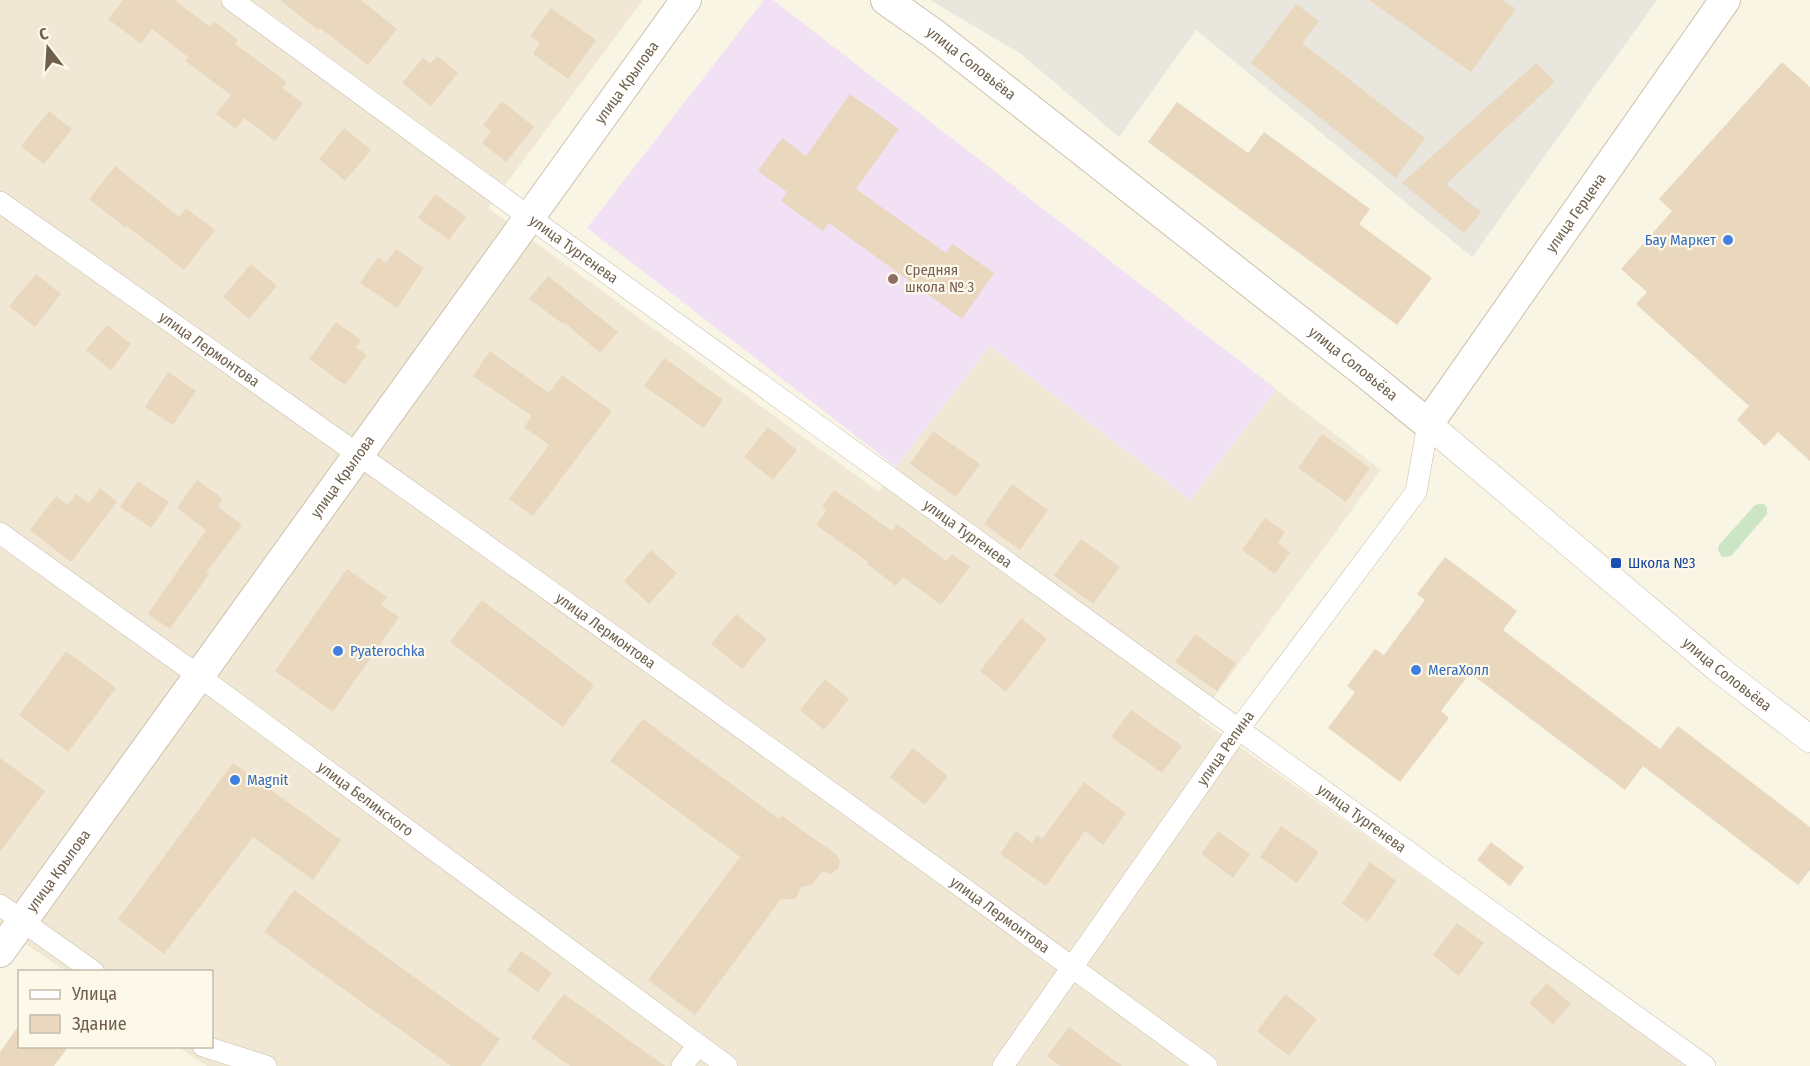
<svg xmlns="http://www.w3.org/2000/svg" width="1810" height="1066" font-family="'Fira Sans Condensed',sans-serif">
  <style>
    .residential { fill: #f0e8d4 }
    .industrial { fill: #e9e6de }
    .education { fill: #f2e1f5 }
    .green { fill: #cce5c5 }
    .building { fill: #e9d7be }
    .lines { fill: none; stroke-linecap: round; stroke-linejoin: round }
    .minor-casing { stroke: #c9bfac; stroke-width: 22 }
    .tertiary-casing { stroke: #c9bfac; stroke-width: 28 }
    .secondary-casing { stroke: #ccc0ab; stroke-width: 32 }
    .minor { stroke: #fff; stroke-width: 21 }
    .tertiary { stroke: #fff; stroke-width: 27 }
    .secondary { stroke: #fff; stroke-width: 30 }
    .shop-dot { fill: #3f7fe0; stroke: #fdf9ea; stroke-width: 2 }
    .education-dot { fill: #8d6e63; stroke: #fdf9ea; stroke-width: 2 }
    .transit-dot { fill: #1a4fb4; stroke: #fdf9ea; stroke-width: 2 }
    .labels { text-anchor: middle; stroke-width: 4.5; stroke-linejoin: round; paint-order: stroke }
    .street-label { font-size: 15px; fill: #6f604d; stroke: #fdf9ea }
    .shop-label { font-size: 15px; fill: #366cbe; stroke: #fdf9ea; text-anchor: start }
    .education-label { font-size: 15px; fill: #785e54; stroke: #fdf9ea; text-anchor: start }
    .transit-label { font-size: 15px; fill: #164399; stroke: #fdf9ea; text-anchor: start }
  </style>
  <rect width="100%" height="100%" fill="#f9f5e5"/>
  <path class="residential" d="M 0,0 L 643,0 L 488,208 L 879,492 L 896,467 L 990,346 L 1190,500 L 1276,389 L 1381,470 L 1199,718 L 1690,1066 L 207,1066 L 178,1047 L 212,1046 L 212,972 L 66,971 L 0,927 Z"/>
  <path class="industrial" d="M 930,0 L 1657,0 L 1472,257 L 1196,30 L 1119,137 L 1021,54 Z"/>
  <path class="education" d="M 764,0 L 773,0 L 1276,389 L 1190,500 L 990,346 L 896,467 L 587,228 Z"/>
  <path class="green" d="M 1760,504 L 1764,504 L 1767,507 L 1767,514 L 1731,556 L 1722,557 L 1718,550 L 1719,545 L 1755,505 Z"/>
  <path class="building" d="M 123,0 L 174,0 L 210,27 L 214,21 L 238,40 L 235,44 L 287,82 L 282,88 L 303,103 L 275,141 L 244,118 L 236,129 L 216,114 L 231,95 L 185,61 L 188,57 L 152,29 L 141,44 L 108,19 Z
    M 280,0 L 361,0 L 397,29 L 368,65 L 320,28 L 318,30 Z
    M 1369,0 L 1503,0 L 1516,9 L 1471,72 Z
    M 1296,4 L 1319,21 L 1302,43 L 1425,138 L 1396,178 L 1251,63 Z
    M 551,8 L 596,40 L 568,79 L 533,54 L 540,43 L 530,36 Z
    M 437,56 L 458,73 L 431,106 L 402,83 L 423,58 L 430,64 Z
    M 1782,62 L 1810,87 L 1810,461 L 1778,432 L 1765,446 L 1737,420 L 1749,406 L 1636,304 L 1647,292 L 1621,269 L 1672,211 L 1659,199 Z
    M 1536,63 L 1555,82 L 1446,184 L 1481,212 L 1464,233 L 1402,183 Z
    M 850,94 L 899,129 L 856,189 L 946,253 L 953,244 L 994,273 L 962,319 L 829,223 L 823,231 L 781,201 L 787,192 L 758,171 L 782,138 L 806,156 Z
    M 502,101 L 534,127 L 506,162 L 482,143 L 491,132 L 483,125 Z
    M 1177,102 L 1248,153 L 1264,132 L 1370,209 L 1359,224 L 1432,278 L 1397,325 L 1148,142 Z
    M 49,111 L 72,129 L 44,164 L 21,146 Z
    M 344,128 L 371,150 L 345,181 L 319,159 Z
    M 115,166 L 179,217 L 186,208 L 215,230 L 184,270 L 127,226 L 126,228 L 89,199 Z
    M 435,194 L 466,217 L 449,240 L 418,218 Z
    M 396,249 L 424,268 L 397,308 L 360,283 L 378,257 L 386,263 Z
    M 251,264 L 277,286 L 249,319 L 223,297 Z
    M 36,274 L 61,294 L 35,327 L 9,306 Z
    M 548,276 L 618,332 L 600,353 L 564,322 L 563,324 L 529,299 Z
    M 336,322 L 361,340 L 356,347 L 367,355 L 345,385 L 309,359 Z
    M 107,325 L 131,344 L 111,370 L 86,350 Z
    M 490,351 L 549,393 L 562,375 L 612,411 L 533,516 L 509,499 L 549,445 L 524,427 L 532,416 L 473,376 Z
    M 664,358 L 723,400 L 704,428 L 644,386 Z
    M 168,372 L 196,391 L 173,425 L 145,407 Z
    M 768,427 L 797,450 L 773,480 L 744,457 Z
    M 933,431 L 980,464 L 956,497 L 910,464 Z
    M 1322,434 L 1370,468 L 1346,502 L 1298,468 Z
    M 197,480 L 222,498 L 218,507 L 242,525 L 206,573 L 209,574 L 170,629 L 148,614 L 206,530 L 177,508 Z
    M 138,481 L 169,502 L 151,528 L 120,507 Z
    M 1012,484 L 1048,510 L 1020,550 L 984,524 Z
    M 100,488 L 117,502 L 71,562 L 30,530 L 56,496 L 68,505 L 76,494 L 89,503 Z
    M 834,490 L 892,531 L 897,524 L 946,561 L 952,554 L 970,567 L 941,605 L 903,577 L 896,586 L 867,564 L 868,562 L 816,525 L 827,510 L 822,507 Z
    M 1265,518 L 1285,532 L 1278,543 L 1290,552 L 1275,574 L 1242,550 Z
    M 1081,539 L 1120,567 L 1093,604 L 1054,576 Z
    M 651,550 L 677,573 L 649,604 L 624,581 Z
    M 1445,557 L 1517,611 L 1503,630 L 1660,749 L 1678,726 L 1810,827 L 1810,870 L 1798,885 L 1643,766 L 1625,790 L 1470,673 L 1441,711 L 1449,718 L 1400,782 L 1328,728 L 1355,692 L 1347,686 L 1375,649 L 1384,655 L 1425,600 L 1417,594 Z
    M 347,569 L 387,597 L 381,605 L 399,617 L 333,712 L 275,671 Z
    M 482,600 L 594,685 L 563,727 L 450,642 Z
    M 736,614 L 767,639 L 742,669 L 711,644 Z
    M 1021,618 L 1047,639 L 1006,692 L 980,671 Z
    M 1195,634 L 1236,663 L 1217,691 L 1175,662 Z
    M 66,651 L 116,688 L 68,752 L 19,715 Z
    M 825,679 L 849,699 L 824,730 L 800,710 Z
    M 1131,710 L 1182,746 L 1162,773 L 1111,737 Z
    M 643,719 L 779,819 L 782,816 L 837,855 L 840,861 L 838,869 L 831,874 L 822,871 L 812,885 L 801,887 L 795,899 L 781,899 L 695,1015 L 648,980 L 740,857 L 610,761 Z
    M 913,748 L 948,776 L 925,805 L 890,777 Z
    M 0,758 L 45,791 L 0,852 Z
    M 233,763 L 341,840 L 313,880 L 253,837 L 164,954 L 118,919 Z
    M 1084,782 L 1126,813 L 1103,845 L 1085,831 L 1046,886 L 1000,854 L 1016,831 L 1032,843 L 1037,835 L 1042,839 Z
    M 1281,826 L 1319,852 L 1297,883 L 1260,857 Z
    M 1218,831 L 1250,854 L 1233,878 L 1201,854 Z
    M 1491,842 L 1524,867 L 1510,886 L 1477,860 Z
    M 1370,862 L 1396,881 L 1368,922 L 1342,904 Z
    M 294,890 L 500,1039 L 481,1066 L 451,1066 L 264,932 Z
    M 1457,923 L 1484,943 L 1459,976 L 1433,955 Z
    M 521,951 L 552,973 L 538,992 L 507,970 Z
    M 1547,983 L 1571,1004 L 1553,1024 L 1529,1003 Z
    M 564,994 L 665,1066 L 570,1066 L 531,1038 Z
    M 1285,994 L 1317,1019 L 1289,1056 L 1257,1031 Z
    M 20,1024 L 20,1047 L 68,1047 L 54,1066 L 0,1066 L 0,1052 Z
    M 1069,1027 L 1122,1066 L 1060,1066 L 1047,1056 Z"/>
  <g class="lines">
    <g class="minor-casing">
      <g id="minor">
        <path id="s1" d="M 232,0 L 529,217 L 1705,1066"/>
        <path id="s2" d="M 0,202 C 405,486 808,773 1207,1066"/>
        <path id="s3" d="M 0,533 L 199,676 L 727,1066"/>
        <path d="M 0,905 L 94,972"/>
        <path d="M 203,1046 L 266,1066"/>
        <path d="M 682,1066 L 698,1045"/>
        <path id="s4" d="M 1003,1066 L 1238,730 L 1416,492 L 1428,424"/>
      </g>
    </g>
    <g class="tertiary-casing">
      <g id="tertiary">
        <path id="s5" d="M 1428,424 L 1716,667 L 1810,739"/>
      </g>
    </g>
    <g class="secondary-casing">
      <g id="secondary">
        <path id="s6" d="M 886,0 L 934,34 L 1368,375 L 1428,424 L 1725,0"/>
        <path id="s7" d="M 0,952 L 686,0"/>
      </g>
    </g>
    <use href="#minor" class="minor"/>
    <use href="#tertiary" class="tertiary"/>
    <use href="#secondary" class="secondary"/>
  </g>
  <g class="shop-dot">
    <circle cx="1728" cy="240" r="6"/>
    <circle cx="338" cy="651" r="6"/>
    <circle cx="1416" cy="670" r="6"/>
    <circle cx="235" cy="780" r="6"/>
  </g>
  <circle class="education-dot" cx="893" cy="279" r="6"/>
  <rect class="transit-dot" x="1610" y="557" width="12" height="12" rx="3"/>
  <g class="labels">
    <g class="street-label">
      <text dy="5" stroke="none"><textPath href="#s6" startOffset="106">улица Соловьёва</textPath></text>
      <text dy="5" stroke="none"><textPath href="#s7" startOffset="1072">улица Крылова</textPath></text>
      <text dy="5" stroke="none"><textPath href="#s6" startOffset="946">улица Герцена</textPath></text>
      <text dy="5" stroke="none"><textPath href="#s1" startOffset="423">улица Тургенева</textPath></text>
      <text dy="5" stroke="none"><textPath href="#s2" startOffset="256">улица Лермонтова</textPath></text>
      <text dy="5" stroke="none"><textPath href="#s6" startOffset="592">улица Соловьёва</textPath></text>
      <text dy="5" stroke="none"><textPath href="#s7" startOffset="586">улица Крылова</textPath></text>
      <text dy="5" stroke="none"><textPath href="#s1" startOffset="909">улица Тургенева</textPath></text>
      <text dy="5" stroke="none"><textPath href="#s2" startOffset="742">улица Лермонтова</textPath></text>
      <text dy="5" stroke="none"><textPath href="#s5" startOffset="390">улица Соловьёва</textPath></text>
      <text dy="5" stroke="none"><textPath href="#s4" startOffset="388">улица Репина</textPath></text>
      <text dy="5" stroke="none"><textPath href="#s3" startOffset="452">улица Белинского</textPath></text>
      <text dy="5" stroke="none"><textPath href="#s1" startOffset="1395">улица Тургенева</textPath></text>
      <text dy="5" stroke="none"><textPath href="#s7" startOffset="100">улица Крылова</textPath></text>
      <text dy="5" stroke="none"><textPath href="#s2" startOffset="1228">улица Лермонтова</textPath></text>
    </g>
    <g class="shop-label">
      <text x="1716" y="245" text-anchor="end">Бау Маркет</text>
      <text x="350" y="656">Pyaterochka</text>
      <text x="1428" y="675">МегаХолл</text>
      <text x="247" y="785">Magnit</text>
    </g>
    <g class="education-label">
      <text x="905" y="275">Средняя<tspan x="905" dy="17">школа № 3</tspan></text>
    </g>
    <g class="transit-label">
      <text x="1628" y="568">Школа №3</text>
    </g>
  </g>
  <rect x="18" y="970" width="195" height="78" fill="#fdf9ea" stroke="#c4bcab" stroke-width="1.5"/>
  <rect x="30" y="990" width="30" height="9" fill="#ffffff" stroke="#c4bcab" stroke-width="1.5"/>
  <text x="72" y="1000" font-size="18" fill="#6f604d">Улица</text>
  <rect x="30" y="1015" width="30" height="18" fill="#e9d7be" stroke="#c4bcab" stroke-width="1.5"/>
  <text x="72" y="1030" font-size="18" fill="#6f604d">Здание</text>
  <g transform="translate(48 48) rotate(343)" stroke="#fdf9ea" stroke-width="4.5" paint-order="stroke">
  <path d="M0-4.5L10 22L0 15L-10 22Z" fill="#6f604d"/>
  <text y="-9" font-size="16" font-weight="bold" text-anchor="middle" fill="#6f604d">С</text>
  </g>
</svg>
